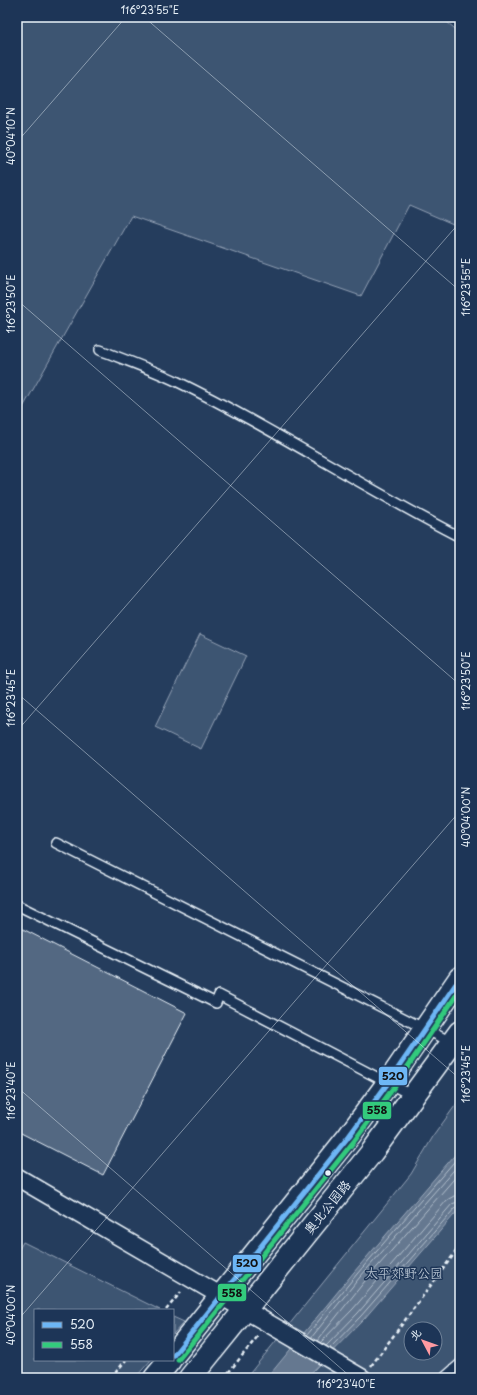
<svg xmlns="http://www.w3.org/2000/svg" width="477" height="1395" font-family="'Playpen Sans','LXGW WenKai TC',sans-serif">
  <style>
    .green { fill: #3e5472; stroke: #93a2b5; fill-rule: evenodd }
    .water { fill: #657890; stroke: #99a8ba }
    .lines { fill: none; stroke-linecap: round; stroke-linejoin: round }
    .shore { stroke: #b4c1ce; stroke-width: 1 }
    .building { fill: #536782; stroke: #e8f1f8 }
    .lane-casing { stroke: #e8f1f8; stroke-width: 12 }
    .street-casing { stroke: #e8f1f8; stroke-width: 20 }
    .secondary-casing { stroke: #e8f1f8; stroke-width: 25 }
    .path { stroke: #e8f1f8; stroke-width: 2.5; stroke-dasharray: 4 3; stroke-linecap: butt }
    .lane { stroke: #1d3557; stroke-width: 9 }
    .street { stroke: #1d3557; stroke-width: 17 }
    .secondary { stroke: #1d3557; stroke-width: 22 }
    .bus-1-casing { stroke: #1d3557; stroke-width: 8 }
    .bus-2-casing { stroke: #1d3557; stroke-width: 8 }
    .bus-1 { stroke: #6db6f5; stroke-width: 5 }
    .bus-2 { stroke: #33ca7d; stroke-width: 5 }
    .ticks { fill: none; stroke: #e8f1f8; stroke-width: 1; stroke-opacity: 0.45 }
    .bus-dot { fill: #e8f1f8; stroke: #1d3557; stroke-width: 1.5 }
    .labels { text-anchor: middle; stroke-width: 3; stroke-linejoin: round; paint-order: stroke }
    .street-label { font-size: 13px; fill: #e8f1f8; stroke: #1d3557 }
    .park-label { font-size: 13px; fill: #b5c2d0; stroke: #1d3557 }
    .line-badge { stroke: #1d3557; stroke-width: 1.5 }
    .pale-badge-label { font-size: 11px; text-anchor: middle; font-weight: bold; fill: #111 }
    .neatline { fill: none; stroke: #e8f1f8; stroke-width: 1.5 }
    .ticks-label { font-size: 10px; text-anchor: middle; fill: #e8f1f8 }
  </style>
  <rect width="100%" height="100%" fill="#253d5d"/>
  <filter id="ink" filterUnits="userSpaceOnUse"><feTurbulence type="fractalNoise" baseFrequency=".025" numOctaves="2"/><feDisplacementMap in="SourceGraphic" scale="8" xChannelSelector="R" yChannelSelector="G"/><feConvolveMatrix kernelMatrix="1 2 1 2 8 2 1 2 1" color-interpolation-filters="sRGB"/></filter>
  <g filter="url(#ink)">
    <path class="green" d="M 17,17 L 441,17 L 460,33 L 460,227 L 409,205 L 361,296 L 131,216 L 17,418 Z
      M 200,634 L 246,656 L 201,749 L 155,727 Z
      M 460,1099 L 460,1378 L 246,1378 L 411,1174 L 434,1135 ZM 411,1329 L 435,1329 L 435,1353 L 411,1353 Z
      M 23,1242 L 160,1310 L 35,1310 L 35,1360 L 151,1360 L 135,1378 L 17,1378 L 17,1253 Z
      M 173,1317 L 184,1322 L 173,1334 Z"/>
    <path class="water" d="M 460,1149 L 460,1208 L 364,1319 L 306,1378 L 267,1378 L 354,1272 Z"/>
    <g class="lines">
      <path class="shore" d="M 307,1335 L 357,1274 L 460,1155
        M 311,1338 L 360,1277 L 460,1163
        M 317,1341 L 365,1281 L 460,1172
        M 320,1343 L 353,1309 L 447,1200 L 454,1196 L 460,1195
        M 326,1346 L 358,1313 L 452,1204 L 460,1201
        M 330,1348 L 361,1316 L 455,1208 L 460,1206"/>
    </g>
    <path class="building" d="M 17,926 L 187,1013 L 103,1175 L 17,1131 Z"/>
    <g class="lines">
      <g class="lane-casing">
        <path id="lane" d="M 100,350 C 125,360 151,369 176,381 C 273,428 364,488 460,537
          M 56,843 L 453,1043
          M 17,905 L 216,1003 L 219,995 L 413,1096
          M 444,1378 L 460,1364"/>
      </g>
      <g class="street-casing">
        <path id="street" d="M 17,1177 L 362,1378"/>
      </g>
      <g class="secondary-casing">
        <path id="secondary" d="M 173,1356 L 349,1136 L 388,1083 L 460,978
          M 155,1378 L 170,1360
          M 190,1378 L 372,1152 L 460,1032"/>
      </g>
      <path class="path" d="M 166,1310 L 181,1292
        M 371,1366 L 460,1246
        M 111,1378 L 126,1360
        M 224,1378 L 258,1336"/>
      <use href="#lane" class="lane"/>
      <use href="#street" class="street"/>
      <use href="#secondary" class="secondary"/>
      <g class="bus-1-casing">
        <path id="bus-1" d="M 173,1356 L 349,1136 L 388,1083 L 460,978"/>
      </g>
      <g class="bus-2-casing">
        <path id="bus-2" d="M 178,1360 L 355,1140 L 394,1087 L 460,990"/>
      </g>
      <use href="#bus-1" class="bus-1"/>
      <use href="#bus-2" class="bus-2"/>
    </g>
  </g>
  <path class="ticks" d="M 144,17 L 460,291M 17,142 L 126,17M 17,300 L 460,685M 17,693 L 460,1079M 17,731 L 460,222M 17,1087 L 352,1378M 17,1321 L 460,811"/>
  <circle class="bus-dot" cx="328" cy="1173" r="3.5"/>
  <g class="labels">
    <g class="street-label">
      <text transform="translate(327 1207) rotate(-51)" y="5">奥北公园路</text>
    </g>
    <g class="park-label">
      <text x="404" y="1278">太平郊野公园</text>
    </g>
  </g>
  <g class="line-badge">
    <rect x="378" y="1066" width="30" height="20" rx="4" fill="#6db6f5"/>
    <rect x="362" y="1101" width="30" height="19" rx="4" fill="#33ca7d"/>
    <rect x="232" y="1254" width="30" height="19" rx="4" fill="#6db6f5"/>
    <rect x="217" y="1283" width="30" height="19" rx="4" fill="#33ca7d"/>
  </g>
  <g class="pale-badge-label">
    <text x="393" y="1080">520</text>
    <text x="377" y="1114">558</text>
    <text x="247" y="1267">520</text>
    <text x="232" y="1297">558</text>
  </g>
  <rect width="477" height="1395" fill="none" stroke="#1d3557" stroke-width="44"/>
  <rect x="34" y="1309" width="140" height="52" fill="#1d3557" stroke="#6e8097"/>
  <rect x="42" y="1322" width="20" height="6" fill="#6db6f5" stroke="#6e8097"/>
  <text x="70" y="1329" font-size="12" fill="#e8f1f8">520</text>
  <rect x="42" y="1342" width="20" height="6" fill="#33ca7d" stroke="#6e8097"/>
  <text x="70" y="1349" font-size="12" fill="#e8f1f8">558</text>
  <g transform="translate(423 1341) rotate(311)"><circle r="19" fill="#1d3557" stroke="#6e8097"/>
  <path d="M0-3L7 15L0 10L-7 15Z" fill="#ff9aa2"/>
  <text y="-6" font-size="11" font-weight="bold" text-anchor="middle" fill="#e8f1f8">北</text>
  </g>
  <rect x="22" y="22" width="433" height="1351" class="neatline"/>
  <g class="ticks-label">
    <text x="150" y="14">116°23'55"E</text>
    <text transform="translate(11 136) rotate(-90)" y="4">40°04'10"N</text>
    <text transform="translate(466 287) rotate(-90)" y="4">116°23'55"E</text>
    <text transform="translate(11 304) rotate(-90)" y="4">116°23'50"E</text>
    <text transform="translate(466 681) rotate(-90)" y="4">116°23'50"E</text>
    <text transform="translate(11 698) rotate(-90)" y="4">116°23'45"E</text>
    <text transform="translate(466 817) rotate(-90)" y="4">40°04'00"N</text>
    <text transform="translate(466 1074) rotate(-90)" y="4">116°23'45"E</text>
    <text transform="translate(11 1091) rotate(-90)" y="4">116°23'40"E</text>
    <text transform="translate(11 1315) rotate(-90)" y="4">40°04'00"N</text>
    <text x="346" y="1388">116°23'40"E</text>
  </g>
</svg>
